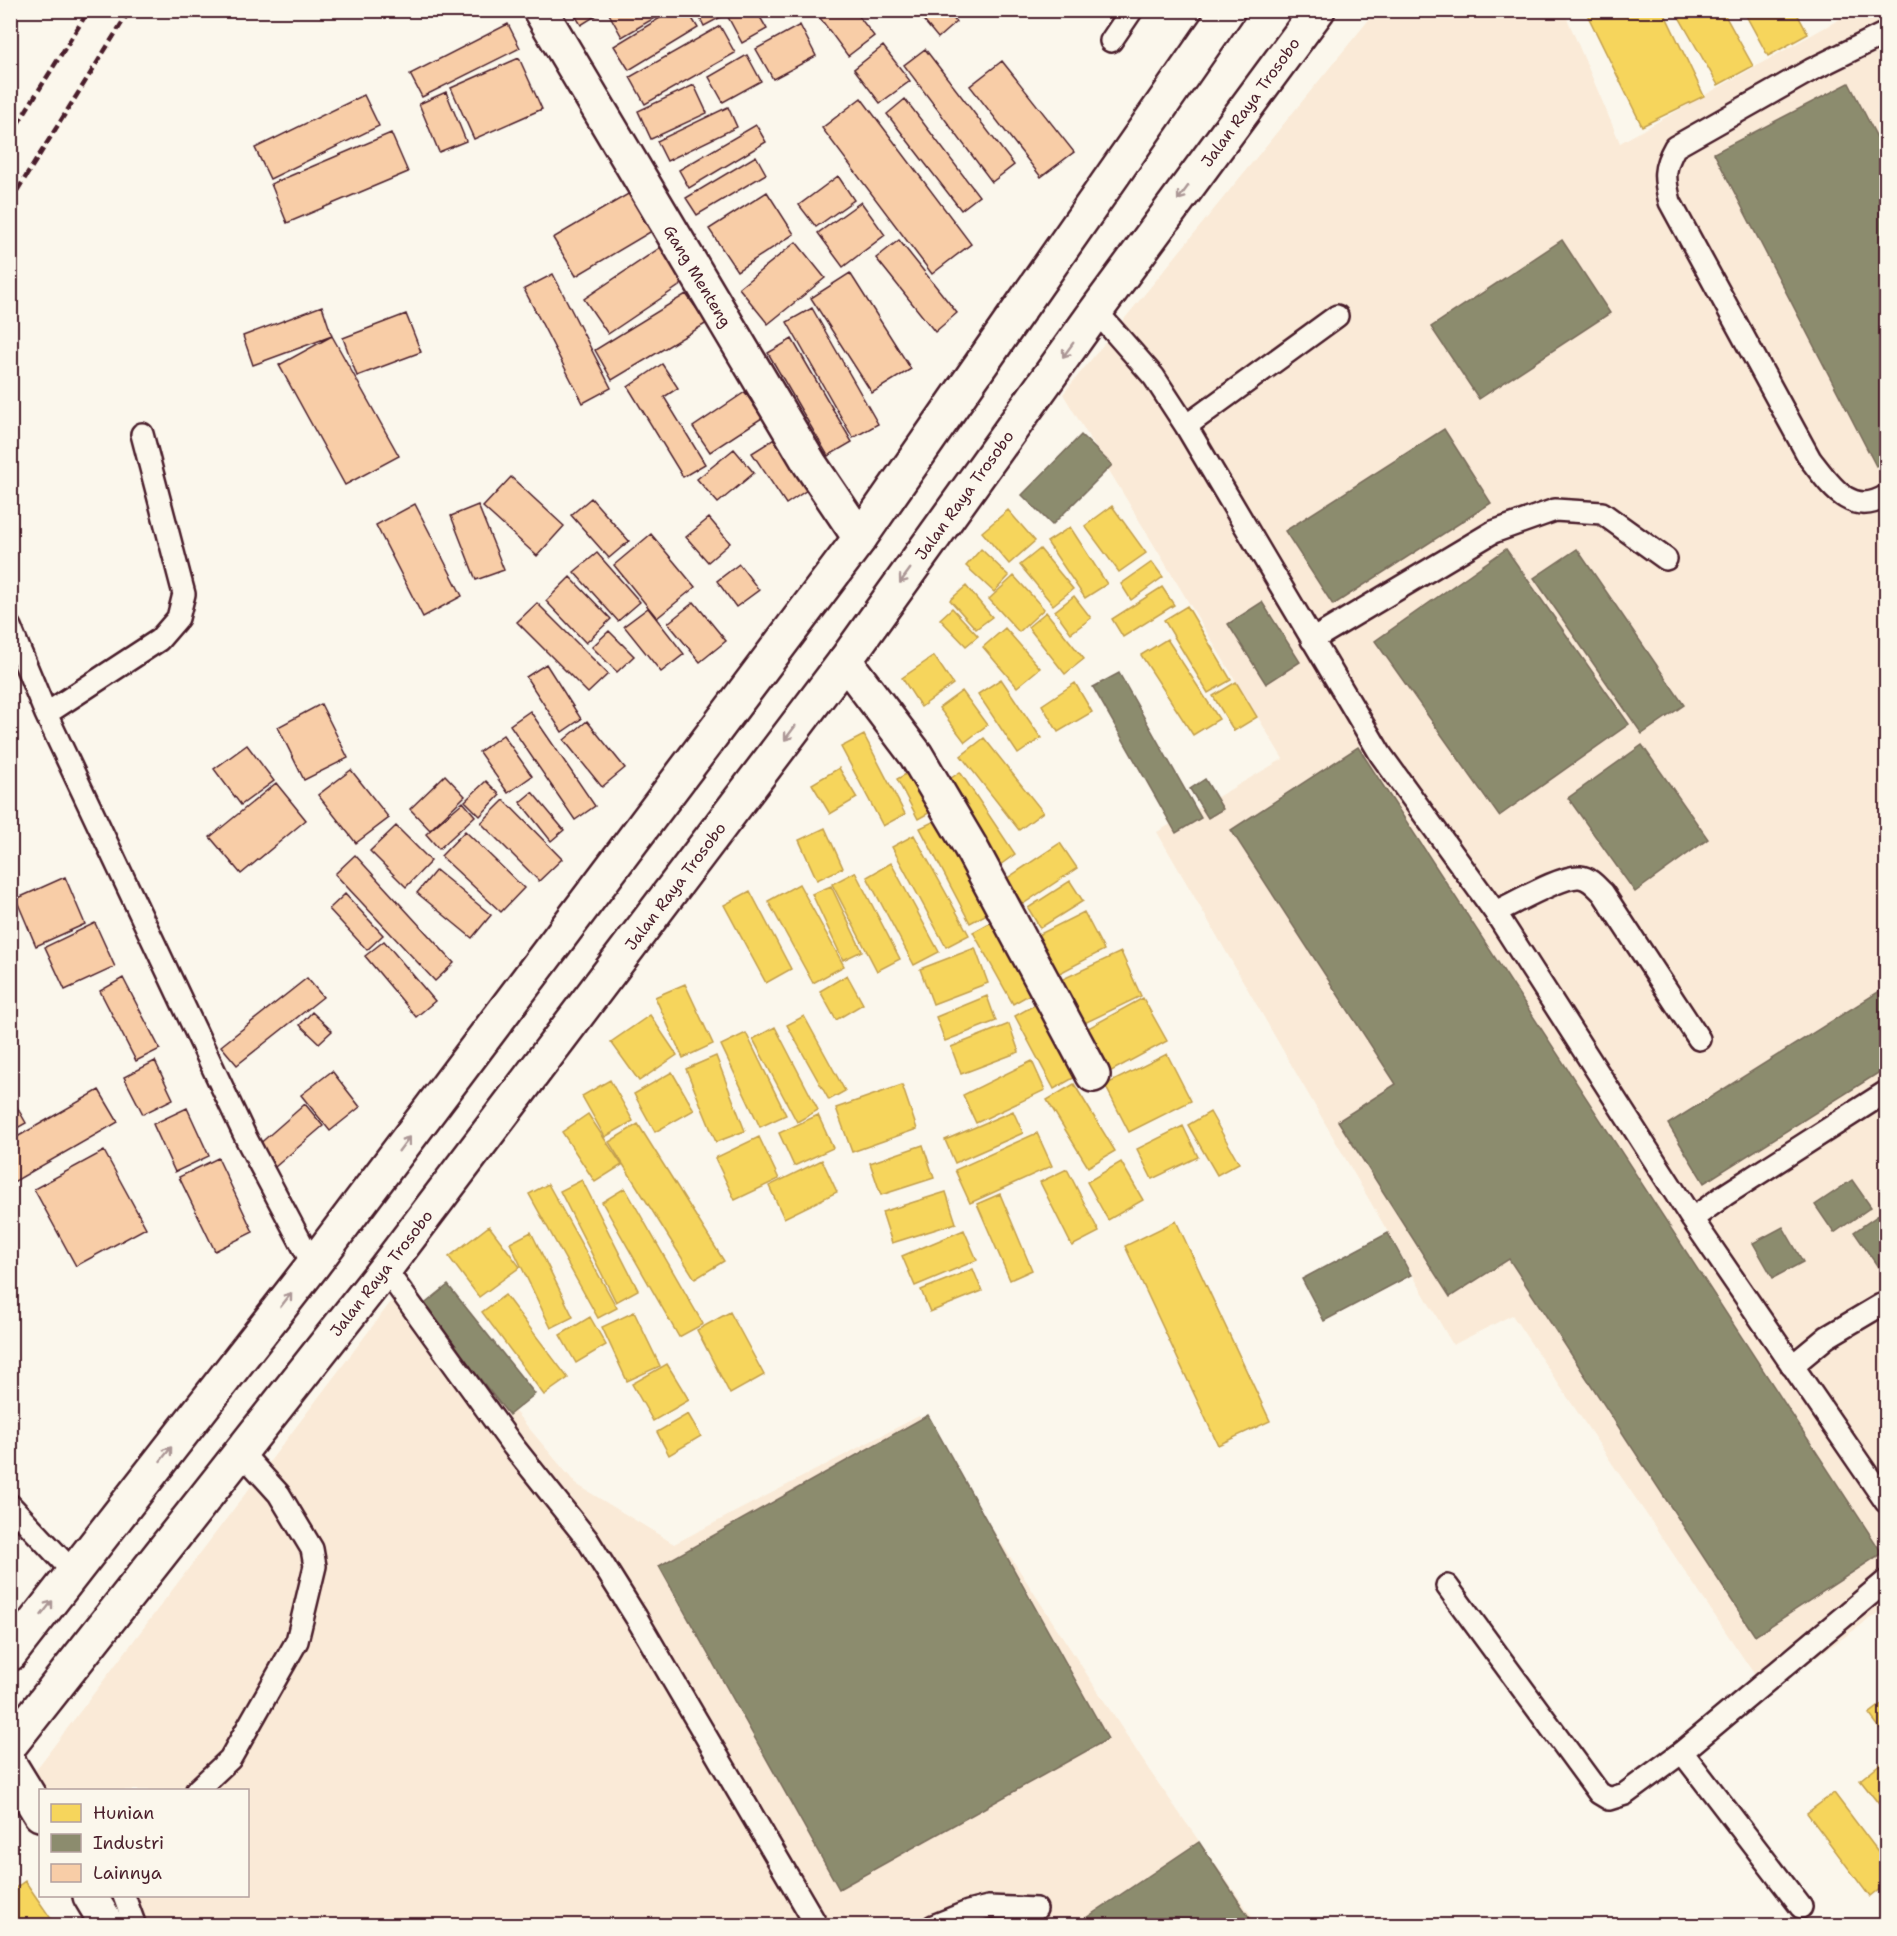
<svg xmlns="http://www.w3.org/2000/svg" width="1897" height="1936" font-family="'Shantell Sans',sans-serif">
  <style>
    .built { fill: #faead7 }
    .homes { fill: #f6d55c; stroke: #c29e4d; stroke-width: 1.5 }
    .industry { fill: #8c8c6e; stroke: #786b5a; stroke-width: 1.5 }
    .building { fill: #f8cda7; stroke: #4a1f2b; stroke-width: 1.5 }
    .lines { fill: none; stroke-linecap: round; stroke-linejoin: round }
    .lane-casing { stroke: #4a1f2b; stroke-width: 26 }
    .street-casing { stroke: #4a1f2b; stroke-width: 38 }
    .highway-casing { stroke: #4a1f2b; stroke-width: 38 }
    .lane { stroke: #fbf7ec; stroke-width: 21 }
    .street { stroke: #fbf7ec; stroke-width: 33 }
    .highway { stroke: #fbf7ec; stroke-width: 33 }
    .rail { stroke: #4a1f2b; stroke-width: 4.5; stroke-dasharray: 9 4.5; stroke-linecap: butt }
    .oneway { stroke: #ab9695 }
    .labels { text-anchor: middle; stroke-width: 6; stroke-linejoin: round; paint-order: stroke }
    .street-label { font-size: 16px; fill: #4a1f2b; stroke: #fbf7ec }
  </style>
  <rect width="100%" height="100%" fill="#fbf7ec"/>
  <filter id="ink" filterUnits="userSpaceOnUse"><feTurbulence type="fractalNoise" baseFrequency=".0167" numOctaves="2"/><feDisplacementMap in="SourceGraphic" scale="12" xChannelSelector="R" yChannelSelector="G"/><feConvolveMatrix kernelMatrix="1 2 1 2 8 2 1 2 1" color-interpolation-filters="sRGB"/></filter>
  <g filter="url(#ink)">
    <path class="built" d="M 1376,11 L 1564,11 L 1620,143 L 1854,11 L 1886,11 L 1886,1607 L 1767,1693 L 1512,1315 L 1453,1345 L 1157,832 L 1283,759 L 1063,394 Z
      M 406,1282 L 576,1484 L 674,1544 L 919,1416 L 1149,1770 L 1258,1925 L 105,1925 L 87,1896 L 248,1896 L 248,1790 L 40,1790 L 22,1788 Z"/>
    <path class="homes" d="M 1585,10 L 1663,10 L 1704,96 L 1642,126 Z
      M 1675,10 L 1722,10 L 1753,66 L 1718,85 Z
      M 1743,10 L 1795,10 L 1808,34 L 1768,56 Z
      M 1112,506 L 1146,553 L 1119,572 L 1085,526 Z
      M 1008,510 L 1035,541 L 1009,564 L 982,532 Z
      M 1070,527 L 1107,584 L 1085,598 L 1047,542 Z
      M 981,549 L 1009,576 L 994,592 L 966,566 Z
      M 1040,549 L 1073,589 L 1053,605 L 1020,565 Z
      M 1152,562 L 1163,577 L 1131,600 L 1121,584 Z
      M 1014,576 L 1044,609 L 1019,632 L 989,599 Z
      M 966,586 L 992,617 L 976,629 L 950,600 Z
      M 1162,587 L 1174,605 L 1123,637 L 1112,619 Z
      M 1074,596 L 1091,618 L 1071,633 L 1055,611 Z
      M 1187,606 L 1231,680 L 1208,693 L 1164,620 Z
      M 952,608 L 978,636 L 966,646 L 940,619 Z
      M 1046,612 L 1084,659 L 1065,674 L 1028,627 Z
      M 1005,628 L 1040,668 L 1017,687 L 983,647 Z
      M 1167,639 L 1219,719 L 1193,735 L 1141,655 Z
      M 934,656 L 953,684 L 921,707 L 902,678 Z
      M 1001,679 L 1041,738 L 1018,754 L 978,694 Z
      M 1236,682 L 1257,717 L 1234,731 L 1213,696 Z
      M 1075,683 L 1092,712 L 1058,732 L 1042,705 Z
      M 962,691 L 987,725 L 965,742 L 939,708 Z
      M 864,735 L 905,814 L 883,826 L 841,747 Z
      M 984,738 L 1043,812 L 1019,830 L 961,756 Z
      M 839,768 L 857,798 L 830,814 L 812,784 Z
      M 915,769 L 936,809 L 918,819 L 897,779 Z
      M 960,772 L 1015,854 L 1000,865 L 944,783 Z
      M 941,818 L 991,912 L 970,923 L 920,828 Z
      M 825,828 L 843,868 L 817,880 L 799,840 Z
      M 914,835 L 969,935 L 946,947 L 892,847 Z
      M 1060,843 L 1077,868 L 1023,904 L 1006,879 Z
      M 891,863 L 939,952 L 914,965 L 867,877 Z
      M 855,872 L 900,959 L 877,971 L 832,884 Z
      M 1070,881 L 1083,901 L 1040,928 L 1028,908 Z
      M 799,884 L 844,966 L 813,983 L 768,901 Z
      M 831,886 L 862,951 L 843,960 L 812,894 Z
      M 750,891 L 791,969 L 766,983 L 724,905 Z
      M 1084,912 L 1104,950 L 1056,975 L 1036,936 Z
      M 993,921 L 1034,992 L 1013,1004 L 973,932 Z
      M 975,948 L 988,983 L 933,1004 L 920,969 Z
      M 1121,952 L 1141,996 L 1072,1029 L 1050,985 Z
      M 847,975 L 863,1004 L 836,1020 L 820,991 Z
      M 685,984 L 713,1044 L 683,1058 L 655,997 Z
      M 987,996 L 996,1021 L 945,1041 L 936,1017 Z
      M 1143,998 L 1167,1041 L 1104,1075 L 1081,1032 Z
      M 1038,1003 L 1077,1076 L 1054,1089 L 1015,1016 Z
      M 650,1015 L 677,1055 L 639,1081 L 611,1042 Z
      M 804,1016 L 845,1091 L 829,1100 L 787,1025 Z
      M 1009,1024 L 1019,1052 L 961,1074 L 951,1047 Z
      M 775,1027 L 818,1110 L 797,1122 L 753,1039 Z
      M 746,1033 L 786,1115 L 760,1127 L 721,1045 Z
      M 1167,1054 L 1191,1101 L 1129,1132 L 1105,1085 Z
      M 716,1056 L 745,1131 L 716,1142 L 686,1069 Z
      M 1032,1061 L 1045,1090 L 976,1123 L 963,1095 Z
      M 672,1072 L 694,1110 L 655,1132 L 634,1094 Z
      M 610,1080 L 633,1121 L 605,1137 L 582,1096 Z
      M 1074,1084 L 1115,1151 L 1088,1167 L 1047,1100 Z
      M 902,1085 L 917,1129 L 852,1152 L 836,1108 Z
      M 1013,1111 L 1023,1133 L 955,1163 L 945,1140 Z
      M 1210,1112 L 1239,1163 L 1217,1175 L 1188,1125 Z
      M 588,1114 L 622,1165 L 595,1182 L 562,1132 Z
      M 818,1115 L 833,1148 L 794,1166 L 779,1133 Z
      M 638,1124 L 724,1261 L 695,1279 L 609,1142 Z
      M 1183,1126 L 1198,1157 L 1152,1179 L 1137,1149 Z
      M 1037,1133 L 1052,1166 L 970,1203 L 955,1170 Z
      M 759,1137 L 779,1179 L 735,1200 L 715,1158 Z
      M 923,1145 L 934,1178 L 881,1195 L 870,1163 Z
      M 822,1160 L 837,1192 L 784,1218 L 769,1186 Z
      M 1121,1162 L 1143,1200 L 1108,1220 L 1087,1182 Z
      M 1067,1169 L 1099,1232 L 1072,1246 L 1040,1182 Z
      M 582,1180 L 638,1290 L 616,1302 L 560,1191 Z
      M 548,1184 L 617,1308 L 598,1318 L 529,1194 Z
      M 625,1188 L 703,1324 L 679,1337 L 602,1202 Z
      M 946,1192 L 956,1223 L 892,1243 L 882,1212 Z
      M 1000,1194 L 1032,1270 L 1010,1280 L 977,1204 Z
      M 1176,1221 L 1270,1421 L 1218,1445 L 1125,1246 Z
      M 489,1226 L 520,1267 L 479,1297 L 449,1257 Z
      M 964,1230 L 977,1260 L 915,1286 L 902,1256 Z
      M 531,1232 L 573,1317 L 551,1328 L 510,1243 Z
      M 973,1269 L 982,1291 L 930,1312 L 921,1290 Z
      M 505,1295 L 568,1378 L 544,1395 L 482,1312 Z
      M 634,1312 L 660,1366 L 627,1381 L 602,1327 Z
      M 730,1312 L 764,1375 L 730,1394 L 697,1330 Z
      M 590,1317 L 606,1345 L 576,1363 L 560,1335 Z
      M 667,1364 L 689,1400 L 653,1421 L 632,1384 Z
      M 688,1414 L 701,1436 L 669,1455 L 657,1432 Z
      M 1886,1701 L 1886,1736 L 1869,1714 Z
      M 1886,1759 L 1886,1813 L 1860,1780 Z
      M 1834,1793 L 1886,1862 L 1886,1884 L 1870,1897 L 1807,1813 Z
      M 25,1881 L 56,1926 L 14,1926 L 10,1921 L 10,1892 Z"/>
    <path class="industry" d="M 1849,83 L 1886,155 L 1886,460 L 1876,466 L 1714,153 Z
      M 1562,240 L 1610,313 L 1479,399 L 1431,327 Z
      M 1444,429 L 1491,503 L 1333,605 L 1285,531 Z
      M 1081,435 L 1112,465 L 1052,525 L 1022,495 Z
      M 1506,549 L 1629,724 L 1499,816 L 1375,641 Z
      M 1577,549 L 1684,705 L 1642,734 L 1534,578 Z
      M 1262,602 L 1300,662 L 1266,684 L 1228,624 Z
      M 1119,673 L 1201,818 L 1176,833 L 1093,687 Z
      M 1642,745 L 1708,839 L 1635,892 L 1568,798 Z
      M 1358,747 L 1882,1553 L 1755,1636 L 1509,1259 L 1450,1297 L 1338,1121 L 1396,1084 L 1231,830 Z
      M 1205,779 L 1223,809 L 1208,818 L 1190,789 Z
      M 1886,987 L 1886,1068 L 1704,1183 L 1668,1124 Z
      M 1852,1180 L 1871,1207 L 1834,1233 L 1815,1205 Z
      M 1886,1210 L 1886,1261 L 1878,1267 L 1854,1232 Z
      M 1783,1227 L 1803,1262 L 1773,1278 L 1753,1243 Z
      M 1388,1233 L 1411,1275 L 1324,1321 L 1302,1279 Z
      M 448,1285 L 535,1394 L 509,1415 L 422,1306 Z
      M 928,1415 L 1108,1739 L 839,1889 L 659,1566 Z
      M 1199,1842 L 1255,1926 L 1074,1926 Z"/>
    <path class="building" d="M 572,10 L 605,10 L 581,25 Z
      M 611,10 L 668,10 L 622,37 L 608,12 Z
      M 673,10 L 687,10 L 698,28 L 629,70 L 614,46 Z
      M 696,10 L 734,10 L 704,26 Z
      M 740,10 L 756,10 L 767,29 L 742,43 L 728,17 Z
      M 830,10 L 854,10 L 874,36 L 848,56 L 820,18 Z
      M 915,10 L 947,10 L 956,22 L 938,38 Z
      M 508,24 L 520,48 L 422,97 L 410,74 Z
      M 800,25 L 816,56 L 773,79 L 756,49 Z
      M 720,26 L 735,53 L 645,104 L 630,77 Z
      M 883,46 L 910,81 L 880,103 L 854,69 Z
      M 925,49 L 1014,165 L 992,182 L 904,65 Z
      M 747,55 L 761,81 L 723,102 L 709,77 Z
      M 519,58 L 542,109 L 474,139 L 451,88 Z
      M 1002,61 L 1074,152 L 1041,177 L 970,86 Z
      M 694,85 L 707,113 L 651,139 L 638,111 Z
      M 446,92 L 466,141 L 439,152 L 419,104 Z
      M 364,95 L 379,126 L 270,179 L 255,148 Z
      M 861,98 L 971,244 L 932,274 L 822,128 Z
      M 905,99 L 979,196 L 961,210 L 887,114 Z
      M 728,107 L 737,127 L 667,161 L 657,141 Z
      M 756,125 L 766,142 L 689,188 L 679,170 Z
      M 391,133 L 408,172 L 287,223 L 271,184 Z
      M 756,156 L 766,174 L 697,215 L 686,198 Z
      M 838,176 L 854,200 L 816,227 L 799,205 Z
      M 635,190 L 657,228 L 576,276 L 553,238 Z
      M 767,192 L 794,234 L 737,271 L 709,229 Z
      M 861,202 L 885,235 L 843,267 L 818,233 Z
      M 899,240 L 957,313 L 935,332 L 876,258 Z
      M 796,242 L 825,278 L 768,324 L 739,288 Z
      M 667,243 L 691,278 L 608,334 L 584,299 Z
      M 850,273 L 911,369 L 872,393 L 811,298 Z
      M 553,274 L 611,388 L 583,403 L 524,289 Z
      M 686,294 L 707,323 L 612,380 L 595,350 Z
      M 322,306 L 332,336 L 253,365 L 243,336 Z
      M 812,308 L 878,424 L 853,438 L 787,322 Z
      M 406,314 L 421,352 L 357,376 L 343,338 Z
      M 332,336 L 399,456 L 345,485 L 279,365 Z
      M 792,339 L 852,442 L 828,456 L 768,353 Z
      M 662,364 L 678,388 L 664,397 L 705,464 L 683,477 L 628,387 Z
      M 745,392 L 762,418 L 710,452 L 693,427 Z
      M 776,438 L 810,488 L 786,504 L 752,453 Z
      M 734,449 L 754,473 L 718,503 L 697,479 Z
      M 511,477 L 564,526 L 537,556 L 483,507 Z
      M 591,498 L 629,541 L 609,558 L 571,515 Z
      M 415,504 L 462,596 L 423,617 L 376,525 Z
      M 478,505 L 504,570 L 476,580 L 451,516 Z
      M 709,518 L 730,543 L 708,562 L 686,537 Z
      M 651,534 L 695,587 L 657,618 L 614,565 Z
      M 597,553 L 640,602 L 618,621 L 574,572 Z
      M 739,564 L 759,590 L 736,607 L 717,581 Z
      M 570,577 L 611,619 L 586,643 L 546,601 Z
      M 694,602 L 726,641 L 700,662 L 668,623 Z
      M 537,603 L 608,674 L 588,693 L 517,622 Z
      M 648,608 L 684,654 L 661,672 L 624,626 Z
      M 609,631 L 634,656 L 617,672 L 592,647 Z
      M 546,664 L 581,719 L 562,732 L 526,677 Z
      M 321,704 L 348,758 L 304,780 L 278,727 Z
      M 530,711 L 595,806 L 575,820 L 510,725 Z
      M 587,721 L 625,768 L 602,787 L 564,740 Z
      M 503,735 L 532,776 L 508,793 L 479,752 Z
      M 247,745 L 274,781 L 241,805 L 214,769 Z
      M 351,770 L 389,818 L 356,843 L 318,795 Z
      M 445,775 L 465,796 L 430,830 L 410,809 Z
      M 486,781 L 500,795 L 480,816 L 465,801 Z
      M 276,783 L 306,820 L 241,874 L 210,837 Z
      M 532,792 L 564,830 L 551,841 L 520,802 Z
      M 504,800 L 562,859 L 539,881 L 481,823 Z
      M 463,802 L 475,816 L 439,849 L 426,834 Z
      M 396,826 L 431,861 L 406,887 L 370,851 Z
      M 465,831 L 524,888 L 501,912 L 441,856 Z
      M 355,855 L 454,963 L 435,981 L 335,874 Z
      M 436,870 L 491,915 L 472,938 L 417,893 Z
      M 65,877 L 85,924 L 36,946 L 16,899 Z
      M 345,894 L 383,935 L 367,950 L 329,909 Z
      M 95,923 L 115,967 L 65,990 L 45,947 Z
      M 384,941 L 435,1001 L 416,1017 L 365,956 Z
      M 123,978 L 160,1049 L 136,1061 L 100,991 Z
      M 307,978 L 323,997 L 237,1065 L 221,1046 Z
      M 312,1012 L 332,1031 L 319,1043 L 300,1025 Z
      M 155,1061 L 173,1099 L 143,1114 L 124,1077 Z
      M 332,1071 L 360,1107 L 330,1131 L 301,1095 Z
      M 99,1090 L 118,1122 L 10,1184 L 10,1141 Z
      M 10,1095 L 26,1123 L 10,1132 Z
      M 305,1104 L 323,1126 L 275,1167 L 257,1146 Z
      M 187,1108 L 209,1156 L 175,1172 L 153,1124 Z
      M 104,1151 L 146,1228 L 76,1266 L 34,1189 Z
      M 218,1158 L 253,1232 L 215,1251 L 179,1177 Z"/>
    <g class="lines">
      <g class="lane-casing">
        <path id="lane" d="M 1886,33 L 1811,70 L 1675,147 C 1663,168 1664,178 1670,202 L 1810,459 C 1830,484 1850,518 1886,496
          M 1111,41 L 1132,10
          M 1096,311 L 1154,377 L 1186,426 L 1381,755 L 1495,912 L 1692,1219 L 1886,1502
          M 1186,426 L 1337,316
          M 10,627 L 46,714 L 247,1140 L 313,1265
          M 1312,640 L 1493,532 L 1555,510 L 1602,513 L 1666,559
          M 46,714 L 159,640 L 178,618 L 184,594 L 142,434
          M 1495,912 C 1513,904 1562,875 1580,877 C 1590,878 1596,886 1603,893 L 1699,1039
          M 1692,1219 L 1725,1195 L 1886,1092
          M 385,1269 L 513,1446 L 587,1539 L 636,1617 L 817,1926
          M 1792,1366 L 1827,1337 L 1881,1305 L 1886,1305
          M 10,1505 L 74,1573
          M 1447,1586 L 1599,1793 L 1609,1799 L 1625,1794 L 1682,1752 L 1886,1581
          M 1682,1752 L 1801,1907
          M 197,1790 L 230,1759 L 297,1641 L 315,1566 L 312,1549 L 279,1494 L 240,1451
          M 124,1896 L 135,1926
          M 933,1926 L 968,1912 L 988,1907 L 1036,1909"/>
      </g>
      <g class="street-casing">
        <path id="street" d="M 540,10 L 810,464 L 860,538
          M 845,661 L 916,755 L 970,846 L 1093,1075
          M 10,1765 L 40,1814
          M 90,1896 L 108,1926"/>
      </g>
      <g class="highway-casing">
        <path id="highway" d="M 10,1654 L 313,1265 L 860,538 L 1228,10
          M 10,1745 L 385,1269 L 845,661 L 1096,311 L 1318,10"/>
      </g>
      <use href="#lane" class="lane"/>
      <use href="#street" class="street"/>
      <use href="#highway" class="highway"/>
      <path class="rail" d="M 10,136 L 89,10
        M 10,202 L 130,10"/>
    </g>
    <defs><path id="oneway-shaft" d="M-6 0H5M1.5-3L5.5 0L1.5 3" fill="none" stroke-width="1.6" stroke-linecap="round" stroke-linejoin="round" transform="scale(1.5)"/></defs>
    <g class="oneway">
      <use href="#oneway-shaft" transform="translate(1183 193) rotate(126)"/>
      <use href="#oneway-shaft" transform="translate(1068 350) rotate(126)"/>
      <use href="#oneway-shaft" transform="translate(905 576) rotate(126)"/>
      <use href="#oneway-shaft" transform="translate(790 733) rotate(127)"/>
      <use href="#oneway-shaft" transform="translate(404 1144) rotate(-53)"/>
      <use href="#oneway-shaft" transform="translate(286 1300) rotate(-52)"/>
      <use href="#oneway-shaft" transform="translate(166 1454) rotate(-52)"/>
      <use href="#oneway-shaft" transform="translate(47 1608) rotate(-52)"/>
    </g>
  </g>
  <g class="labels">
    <g class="street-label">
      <text transform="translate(1250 102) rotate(-54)" y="6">Jalan Raya Trosobo</text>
      <text transform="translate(698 276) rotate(59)" y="6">Gang Menteng</text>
      <text transform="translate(964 495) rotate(-54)" y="6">Jalan Raya Trosobo</text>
      <text transform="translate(675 886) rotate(-53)" y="6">Jalan Raya Trosobo</text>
      <text transform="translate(381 1273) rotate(-52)" y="6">Jalan Raya Trosobo</text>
    </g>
  </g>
  <rect width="1897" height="1936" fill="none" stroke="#fbf7ec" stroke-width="36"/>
  <rect x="18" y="18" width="1861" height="1900" fill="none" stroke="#4a1f2b" stroke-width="2" filter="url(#ink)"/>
  <rect x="39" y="1789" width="210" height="108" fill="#fbf7ec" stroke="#b4a19f" stroke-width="1.5"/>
  <rect x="51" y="1804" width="30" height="18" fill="#f6d55c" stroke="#b4a19f" stroke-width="1.5"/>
  <text x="93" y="1819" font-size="18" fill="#4a1f2b">Hunian</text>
  <rect x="51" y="1834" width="30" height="18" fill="#8c8c6e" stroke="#b4a19f" stroke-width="1.5"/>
  <text x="93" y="1849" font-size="18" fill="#4a1f2b">Industri</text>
  <rect x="51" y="1864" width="30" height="18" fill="#f8cda7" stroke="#b4a19f" stroke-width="1.5"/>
  <text x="93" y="1879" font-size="18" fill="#4a1f2b">Lainnya</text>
</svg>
